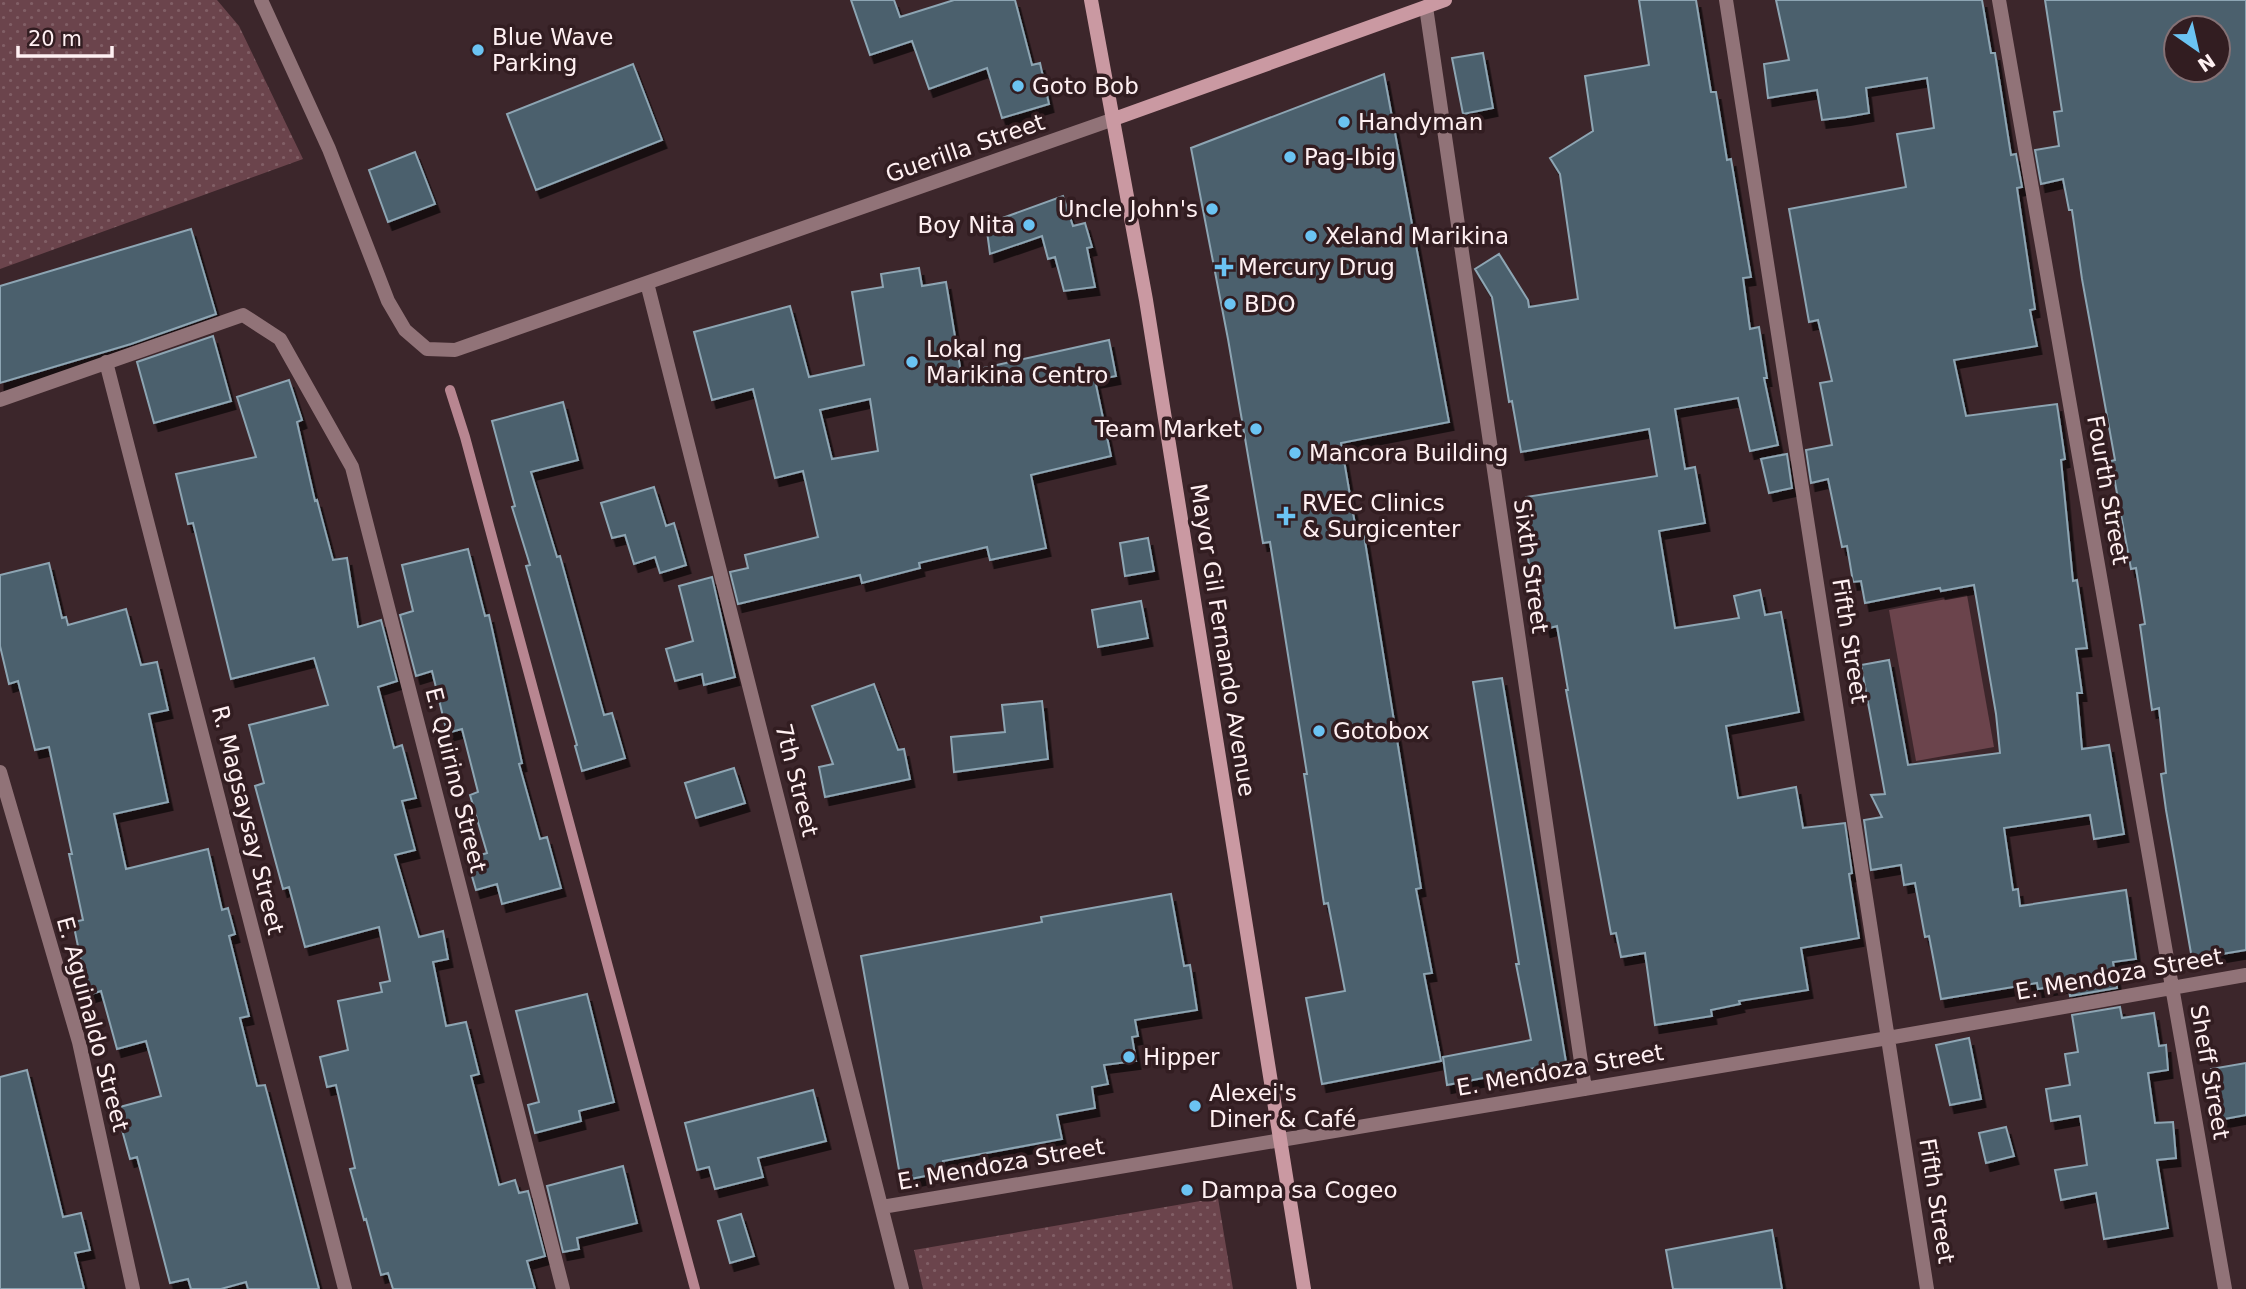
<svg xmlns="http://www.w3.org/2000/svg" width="2246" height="1289" font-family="'DejaVu Sans',sans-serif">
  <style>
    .grass { fill: url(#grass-dots) }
    .garden { fill: #6b444c }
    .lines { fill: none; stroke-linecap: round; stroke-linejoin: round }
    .stream { stroke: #b88691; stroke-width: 10 }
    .building { fill: #4b606d; stroke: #8da5b3; stroke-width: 2; fill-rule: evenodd; filter: url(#shadow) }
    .street { stroke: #917378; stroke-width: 14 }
    .secondary { stroke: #ca99a2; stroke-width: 14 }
    .poi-dot { fill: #6bc3f2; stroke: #321d21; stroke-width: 2.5 }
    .labels { text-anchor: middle; stroke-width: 7; stroke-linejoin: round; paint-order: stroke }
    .poi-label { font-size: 23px; fill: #fff0f2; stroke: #321d21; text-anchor: start }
    .street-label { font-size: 23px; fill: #fff0f2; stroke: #321d21 }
  </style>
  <defs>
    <pattern id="grass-dots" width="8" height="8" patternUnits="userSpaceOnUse" patternTransform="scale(1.75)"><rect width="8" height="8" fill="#6b444c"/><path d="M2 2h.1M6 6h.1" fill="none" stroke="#815f66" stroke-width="1.8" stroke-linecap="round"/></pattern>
    <filter id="shadow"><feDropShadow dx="4.5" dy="8" stdDeviation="0" flood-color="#0009"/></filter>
  </defs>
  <rect width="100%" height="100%" fill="#3c262b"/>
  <path class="grass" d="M 0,0 L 217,0 L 239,26 L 303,159 L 0,269 Z
    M 1218,1198 L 1233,1289 L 923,1289 L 914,1250 Z"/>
  <path class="garden" d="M 1967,595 L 1994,747 L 1916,761 L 1889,610 Z"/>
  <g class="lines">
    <path class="stream" d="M 450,390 L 465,437 L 695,1289"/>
  </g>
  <path class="building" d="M 851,0 L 894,0 L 900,17 L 954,0 L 1015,0 L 1032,65 L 1040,63 L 1049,104 L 1002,118 L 987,68 L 929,89 L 912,41 L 870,55 Z
    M 1639,0 L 1696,0 L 1711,92 L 1716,92 L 1727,160 L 1731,159 L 1747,254 L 1751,277 L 1743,278 L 1750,329 L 1759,327 L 1767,378 L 1764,378 L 1778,445 L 1750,451 L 1738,398 L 1675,409 L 1685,469 L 1695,467 L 1705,523 L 1659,531 L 1675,628 L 1739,618 L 1734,596 L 1760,590 L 1765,615 L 1781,612 L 1799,712 L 1726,726 L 1738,798 L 1796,787 L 1803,828 L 1845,823 L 1852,873 L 1849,874 L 1859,938 L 1801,948 L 1808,990 L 1739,1001 L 1740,1004 L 1711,1010 L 1712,1016 L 1655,1025 L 1645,953 L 1621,957 L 1616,933 L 1611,934 L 1566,690 L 1568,690 L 1557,626 L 1546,629 L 1537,591 L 1533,591 L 1524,532 L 1530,531 L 1526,497 L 1657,476 L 1649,429 L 1521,452 L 1512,401 L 1509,402 L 1492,297 L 1475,269 L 1499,254 L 1528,300 L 1529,307 L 1578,299 L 1560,174 L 1550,158 L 1593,131 L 1585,76 L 1649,65 Z
    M 1776,0 L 1982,0 L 1991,53 L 1995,53 L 2011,155 L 2016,154 L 2022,187 L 2017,188 L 2035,309 L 2030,310 L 2037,346 L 1954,360 L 1966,416 L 2057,404 L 2065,459 L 2061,460 L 2073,581 L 2077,580 L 2087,648 L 2076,649 L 2082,693 L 2077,693 L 2082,749 L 2109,745 L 2124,834 L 2094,839 L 2090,815 L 2004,828 L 2013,890 L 2018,889 L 2020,906 L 2126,890 L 2136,959 L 2113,962 L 2117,988 L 2070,996 L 2068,984 L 2038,989 L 2037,983 L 1941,999 L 1929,936 L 1925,937 L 1915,883 L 1904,885 L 1901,865 L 1871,870 L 1864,820 L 1882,817 L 1871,795 L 1885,794 L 1861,665 L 1889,660 L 1908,765 L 2000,753 L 1996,714 L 1974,585 L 1941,591 L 1940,588 L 1865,603 L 1861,581 L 1853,582 L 1847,546 L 1842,547 L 1828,479 L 1811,483 L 1806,450 L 1832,445 L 1820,383 L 1832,381 L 1818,320 L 1809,322 L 1789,209 L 1906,187 L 1897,134 L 1934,128 L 1927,78 L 1866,88 L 1869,113 L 1846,117 L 1822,120 L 1817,90 L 1768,98 L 1764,64 L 1789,60 Z
    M 2045,0 L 2246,0 L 2246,950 L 2192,959 L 2166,810 L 2161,774 L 2166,773 L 2159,708 L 2152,710 L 2140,625 L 2145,624 L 2136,568 L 2131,569 L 2111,461 L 2115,460 L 2082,279 L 2072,210 L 2069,210 L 2063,179 L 2041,184 L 2035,150 L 2059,146 L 2054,112 L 2062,111 ZM 2176,28 L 2218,28 L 2218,70 L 2176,70 Z
    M 1483,53 L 1493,108 L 1463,114 L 1452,58 Z
    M 633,64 L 662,140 L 536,190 L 507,114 Z
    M 1384,74 L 1449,422 L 1341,443 L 1356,530 L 1363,529 L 1421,888 L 1416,889 L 1432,973 L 1424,974 L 1441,1061 L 1322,1084 L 1306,998 L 1345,991 L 1328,903 L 1324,904 L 1304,774 L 1307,774 L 1270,542 L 1263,543 L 1228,339 L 1191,148 Z
    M 415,152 L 435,204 L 388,222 L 369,170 Z
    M 1063,196 L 1073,226 L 1085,223 L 1092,247 L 1087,248 L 1095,287 L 1064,291 L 1055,257 L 1048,259 L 1042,236 L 990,254 L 986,224 Z
    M 191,229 L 216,314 L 131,344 L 0,383 L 0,286 Z
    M 919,268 L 922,286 L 946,282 L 961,373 L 1109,340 L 1116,376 L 1095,380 L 1111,456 L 1031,475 L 1046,548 L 990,560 L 987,547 L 919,563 L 920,568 L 862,583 L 860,575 L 738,604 L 730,572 L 748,568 L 745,555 L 818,537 L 803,471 L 775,478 L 753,389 L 712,400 L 694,332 L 790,306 L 809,377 L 864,365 L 852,292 L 883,287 L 881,274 ZM 870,399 L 878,451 L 832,459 L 820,410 Z
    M 213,336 L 231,401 L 154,423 L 137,362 Z
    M 289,380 L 302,420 L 297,422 L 315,501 L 317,500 L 333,560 L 347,558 L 358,627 L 381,620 L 397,681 L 378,687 L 394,748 L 402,745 L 416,798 L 402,801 L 415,850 L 395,855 L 419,937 L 443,931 L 448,959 L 433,962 L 446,1026 L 466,1022 L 479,1074 L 471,1076 L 499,1185 L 515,1180 L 519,1193 L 528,1191 L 545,1256 L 527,1261 L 535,1289 L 393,1289 L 388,1273 L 381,1275 L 366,1219 L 364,1220 L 350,1169 L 355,1168 L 336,1085 L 327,1087 L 320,1057 L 348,1050 L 338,1001 L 382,992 L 380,983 L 390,981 L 379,927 L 305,947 L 289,887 L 283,889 L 255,786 L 264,783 L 249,725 L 328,705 L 314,658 L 231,679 L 193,523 L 188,524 L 176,474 L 256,457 L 237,397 Z
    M 563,402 L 578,460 L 531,472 L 557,557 L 560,556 L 604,715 L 612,713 L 625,758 L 582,771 L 575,746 L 577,745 L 526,566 L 530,565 L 512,507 L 515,506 L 492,421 Z
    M 1787,454 L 1792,488 L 1769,493 L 1761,459 Z
    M 654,487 L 666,526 L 674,523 L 686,565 L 660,573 L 655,557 L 634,564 L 625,535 L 612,538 L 601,503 Z
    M 1148,538 L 1154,571 L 1125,576 L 1120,543 Z
    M 468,549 L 485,616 L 489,615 L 499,660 L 522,763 L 519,764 L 540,839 L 547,837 L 561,888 L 502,904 L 497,884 L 476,890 L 467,859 L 487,853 L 470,795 L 478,792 L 462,729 L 447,733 L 432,671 L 416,676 L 400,615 L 413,611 L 402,565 Z
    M 49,563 L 62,618 L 66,617 L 68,625 L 126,609 L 141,665 L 157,662 L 168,710 L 149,714 L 168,802 L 114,814 L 126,869 L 208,849 L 222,910 L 228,908 L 235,934 L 229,936 L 249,1016 L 240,1018 L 257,1086 L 265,1085 L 319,1289 L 248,1289 L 246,1282 L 221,1289 L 191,1289 L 188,1279 L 170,1283 L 137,1157 L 130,1159 L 116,1108 L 161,1096 L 146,1041 L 117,1049 L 101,991 L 88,995 L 73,922 L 83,920 L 69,854 L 72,854 L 49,747 L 35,750 L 18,681 L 9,684 L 0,646 L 0,575 Z
    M 712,577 L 735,677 L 704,685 L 702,674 L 675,681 L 666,649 L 693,641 L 679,586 Z
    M 1141,601 L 1148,638 L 1098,647 L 1092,610 Z
    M 1502,678 L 1566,1062 L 1447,1085 L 1443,1057 L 1531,1040 L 1516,964 L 1519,964 L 1473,682 Z
    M 874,684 L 898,750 L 904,749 L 910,779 L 825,797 L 819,767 L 833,764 L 812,706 Z
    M 1042,701 L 1048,759 L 954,772 L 951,737 L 1005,732 L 1002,705 Z
    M 734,768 L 745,803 L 696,818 L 685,783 Z
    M 1171,894 L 1184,966 L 1190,965 L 1197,1010 L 1135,1020 L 1138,1036 L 1132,1037 L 1136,1061 L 1104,1065 L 1108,1084 L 1092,1087 L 1095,1108 L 1057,1115 L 1062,1139 L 943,1161 L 945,1172 L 901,1181 L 861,956 L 1042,922 L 1041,917 Z
    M 587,994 L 614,1102 L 579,1111 L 581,1121 L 535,1133 L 528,1105 L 539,1102 L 516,1011 Z
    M 2120,1007 L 2122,1018 L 2154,1013 L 2159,1046 L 2166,1045 L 2168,1070 L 2148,1073 L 2155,1123 L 2173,1122 L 2176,1158 L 2157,1160 L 2168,1228 L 2104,1239 L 2096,1193 L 2061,1200 L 2055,1170 L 2087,1165 L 2080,1116 L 2051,1121 L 2046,1089 L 2070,1085 L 2065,1054 L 2078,1052 L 2072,1015 Z
    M 1969,1038 L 1981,1099 L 1950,1105 L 1936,1045 Z
    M 2246,1063 L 2246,1115 L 2219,1120 L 2211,1069 Z
    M 27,1070 L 63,1217 L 81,1213 L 90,1250 L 75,1253 L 84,1289 L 0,1289 L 0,1077 Z
    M 813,1090 L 826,1141 L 758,1158 L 763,1177 L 715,1189 L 709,1167 L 697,1170 L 685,1123 Z
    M 2006,1127 L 2014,1156 L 1986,1163 L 1979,1133 Z
    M 623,1166 L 637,1223 L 577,1238 L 579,1249 L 563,1252 L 547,1186 Z
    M 741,1214 L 754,1256 L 730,1263 L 718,1221 Z
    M 1772,1230 L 1782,1289 L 1673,1289 L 1666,1250 Z"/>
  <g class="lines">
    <path class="street" d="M 261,0 L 329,149 L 388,301 L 405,330 L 427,349 L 455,350 L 1114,119
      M 1726,0 L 1927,1289
      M 1999,0 L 2225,1289
      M 1426,7 L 1585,1089
      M 647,283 L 902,1289
      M 106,362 L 345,1289
      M 0,400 L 243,315 L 280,339 L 352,467 L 563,1289
      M 0,772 L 79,1042 L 133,1289
      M 882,1207 L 1888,1038 L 2246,975"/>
    <path class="secondary" d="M 1091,0 L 1146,300 L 1304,1289
      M 1114,119 L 1445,0"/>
  </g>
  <g class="poi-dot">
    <circle cx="478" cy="50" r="7"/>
    <circle cx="1018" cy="86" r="7"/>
    <circle cx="1344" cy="122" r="7"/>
    <circle cx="1290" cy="157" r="7"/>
    <circle cx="1212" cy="209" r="7"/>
    <circle cx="1029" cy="225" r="7"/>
    <circle cx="1311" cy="236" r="7"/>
    <path d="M1220.5 256.5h7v7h7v7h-7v7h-7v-7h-7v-7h7z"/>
    <circle cx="1230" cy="304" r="7"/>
    <circle cx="912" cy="362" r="7"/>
    <circle cx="1256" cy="429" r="7"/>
    <circle cx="1295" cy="453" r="7"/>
    <path d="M1282.5 505.5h7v7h7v7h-7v7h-7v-7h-7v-7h7z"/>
    <circle cx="1319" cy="731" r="7"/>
    <circle cx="1129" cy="1057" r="7"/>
    <circle cx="1195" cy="1106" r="7"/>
    <circle cx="1187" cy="1190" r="7"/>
  </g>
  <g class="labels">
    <g class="poi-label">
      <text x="492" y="45">Blue Wave<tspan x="492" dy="26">Parking</tspan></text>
      <text x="1032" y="94">Goto Bob</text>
      <text x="1358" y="130">Handyman</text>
      <text x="1304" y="165">Pag-Ibig</text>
      <text x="1198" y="217" text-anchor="end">Uncle John's</text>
      <text x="1015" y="233" text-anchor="end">Boy Nita</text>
      <text x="1325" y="244">Xeland Marikina</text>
      <text x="1238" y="275">Mercury Drug</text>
      <text x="1244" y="312">BDO</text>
      <text x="926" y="357">Lokal ng<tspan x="926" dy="26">Marikina Centro</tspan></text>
      <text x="1242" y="437" text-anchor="end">Team Market</text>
      <text x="1309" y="461">Mancora Building</text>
      <text x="1302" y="511">RVEC Clinics<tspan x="1302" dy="26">&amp; Surgicenter</tspan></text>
      <text x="1333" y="739">Gotobox</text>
      <text x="1143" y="1065">Hipper</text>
      <text x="1209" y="1101">Alexei's<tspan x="1209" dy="26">Diner &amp; Café</tspan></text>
      <text x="1201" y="1198">Dampa sa Cogeo</text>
    </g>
    <g class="street-label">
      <text transform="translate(965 148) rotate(-19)" y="8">Guerilla Street</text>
      <text transform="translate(2108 490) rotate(80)" y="8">Fourth Street</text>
      <text transform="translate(1531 566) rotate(82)" y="8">Sixth Street</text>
      <text transform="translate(1223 640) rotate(81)" y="8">Mayor Gil Fernando Avenue</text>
      <text transform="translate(1850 641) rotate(81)" y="8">Fifth Street</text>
      <text transform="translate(456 780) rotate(76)" y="8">E. Quirino Street</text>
      <text transform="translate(797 780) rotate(76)" y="8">7th Street</text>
      <text transform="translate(248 820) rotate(76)" y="8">R. Magsaysay Street</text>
      <text transform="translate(2119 974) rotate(-10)" y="8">E. Mendoza Street</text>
      <text transform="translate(93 1024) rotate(75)" y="8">E. Aguinaldo Street</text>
      <text transform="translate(1560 1070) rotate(-10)" y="8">E. Mendoza Street</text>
      <text transform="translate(2210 1072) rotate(80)" y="8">Sheff Street</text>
      <text transform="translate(1001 1164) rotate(-10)" y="8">E. Mendoza Street</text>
      <text transform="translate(1937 1201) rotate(81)" y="8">Fifth Street</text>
    </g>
  </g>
  <g transform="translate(2197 49) rotate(146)"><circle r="33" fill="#321d21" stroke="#847175" stroke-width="2"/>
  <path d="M0-5L12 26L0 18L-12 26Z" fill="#6bc3f2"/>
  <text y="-10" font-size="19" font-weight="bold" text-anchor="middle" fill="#fff0f2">N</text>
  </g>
  <path d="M18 46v10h94v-10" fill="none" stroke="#fff0f2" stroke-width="3.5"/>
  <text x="28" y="46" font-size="21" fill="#fff0f2" stroke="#321d21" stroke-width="5" paint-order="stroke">20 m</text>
</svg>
